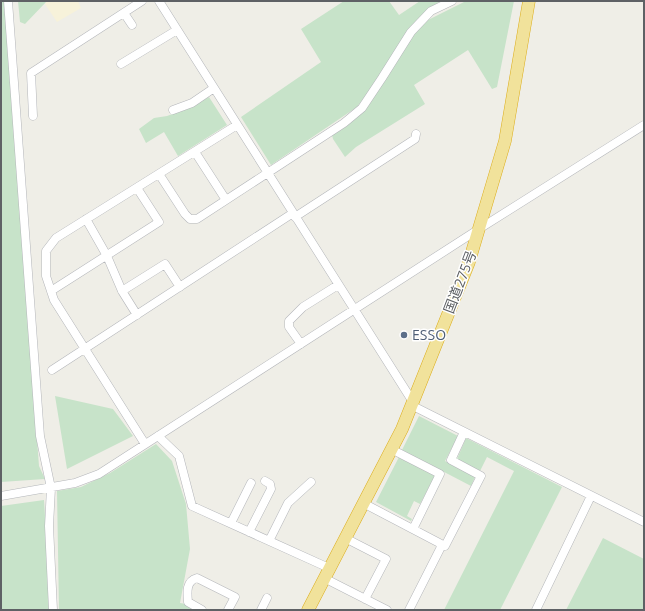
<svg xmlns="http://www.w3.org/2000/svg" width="645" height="611" font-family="'Open Sans','Noto Sans JP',sans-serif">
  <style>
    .green { fill: #c7e3c9 }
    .sand { fill: #f7f2da }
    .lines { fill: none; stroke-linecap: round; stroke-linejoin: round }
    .minor-casing { stroke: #b4b6ba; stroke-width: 9 }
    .highway-casing { stroke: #dcad1a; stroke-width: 13 }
    .minor { stroke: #fff; stroke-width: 8 }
    .highway { stroke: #f1e29b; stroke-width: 12 }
    .service-dot { fill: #5c6f8a; stroke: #fff; stroke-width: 1.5 }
    .labels { text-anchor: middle; stroke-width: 3; stroke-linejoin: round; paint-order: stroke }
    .street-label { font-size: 14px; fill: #5e6165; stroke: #fff }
    .service-label { font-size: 14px; fill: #4e5e75; stroke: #fff; text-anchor: start }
  </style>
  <rect width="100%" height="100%" fill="#efeee7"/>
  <path class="green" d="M 1,1 L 4,1 L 39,466 L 45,479 L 1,482 Z
    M 18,1 L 47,1 L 25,24 L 20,22 Z
    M 344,1 L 389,1 L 399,15 L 420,1 L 441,1 L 431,7 L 411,26 L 373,86 L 357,107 L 271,165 L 241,117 L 321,62 L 301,29 Z
    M 466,1 L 514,1 L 497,87 L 492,89 L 468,50 L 414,85 L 425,104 L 356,147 L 345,157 L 333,139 L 332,135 L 356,117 L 412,37 L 426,21 Z
    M 209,97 L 227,125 L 178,156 L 164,132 L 146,143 L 139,129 L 154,118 L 167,116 L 184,110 Z
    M 55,396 L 113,409 L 133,436 L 67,469 Z
    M 419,416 L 458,436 L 445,461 L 475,477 L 471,486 L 402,450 Z
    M 466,438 L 562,487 L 500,610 L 444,610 L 514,471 L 487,457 L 480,471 L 457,459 Z
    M 156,444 L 172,461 L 186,504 L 190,549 L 180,603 L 186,604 L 195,610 L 59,610 L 57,491 L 81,487 L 110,473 Z
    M 399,457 L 435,476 L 420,504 L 414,501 L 407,516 L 412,519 L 411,521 L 376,502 Z
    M 44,500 L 51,610 L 1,610 L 1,506 Z
    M 603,538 L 644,559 L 644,610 L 566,610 Z"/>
  <path class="sand" d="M 47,1 L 78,1 L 81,8 L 57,22 L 45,4 Z"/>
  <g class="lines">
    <g class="minor-casing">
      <path id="minor" d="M 8,1 L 40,436 L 51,488 L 49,526 L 53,610
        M 159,1 L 413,402
        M 124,13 L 132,25
        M 121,64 L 177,30
        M 173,110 L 192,103 L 214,88
        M 33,116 L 31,73 L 142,1
        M 195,152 L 226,200
        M 159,174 L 185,214 L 190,219 L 197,219 L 344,123 L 362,108 L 382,78 L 411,32 L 431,11 L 452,1
        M 295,217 L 415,139 L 416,134
        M 86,219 L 107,256 L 122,291 L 137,315
        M 51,291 L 159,222 L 137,188
        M 122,291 L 165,264 L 180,287
        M 301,344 L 289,327 L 289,321 L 303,307 L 338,285
        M 52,370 L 293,213
        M 411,405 L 644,522
        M 158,436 L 179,456 L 192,506 L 329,568
        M 145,444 L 54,300 L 46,276 L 46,251 L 56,238 L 237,125
        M 391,449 L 440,474 L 413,529
        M 1,496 L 75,483 L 99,474 L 479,229 L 644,125
        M 363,503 L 445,546 L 481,476 L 451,460 L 464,432
        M 231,523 L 251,483
        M 249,532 L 271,489 L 270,484 L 265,481
        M 345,538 L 386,559 L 365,599
        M 269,541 L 288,503 L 311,482
        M 324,578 L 387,610
        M 202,610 L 188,602 C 187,592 186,581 197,578 L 235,597 L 228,610
        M 261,610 L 267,598
        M 409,610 L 442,545
        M 536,610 L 591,496"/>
    </g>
    <g class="highway-casing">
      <path id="highway" d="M 308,610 L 402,429 L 469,262 L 505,141 L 529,1"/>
    </g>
    <use href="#minor" class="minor"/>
    <use href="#highway" class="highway"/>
  </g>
  <circle class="service-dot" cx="404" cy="335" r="4"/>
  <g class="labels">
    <g class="street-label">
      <text transform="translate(460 282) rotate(-69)" y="5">国道275号</text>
    </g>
    <g class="service-label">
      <text x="412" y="340">ESSO</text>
    </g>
  </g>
  <rect width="645" height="611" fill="none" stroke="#5e6165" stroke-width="4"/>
</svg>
